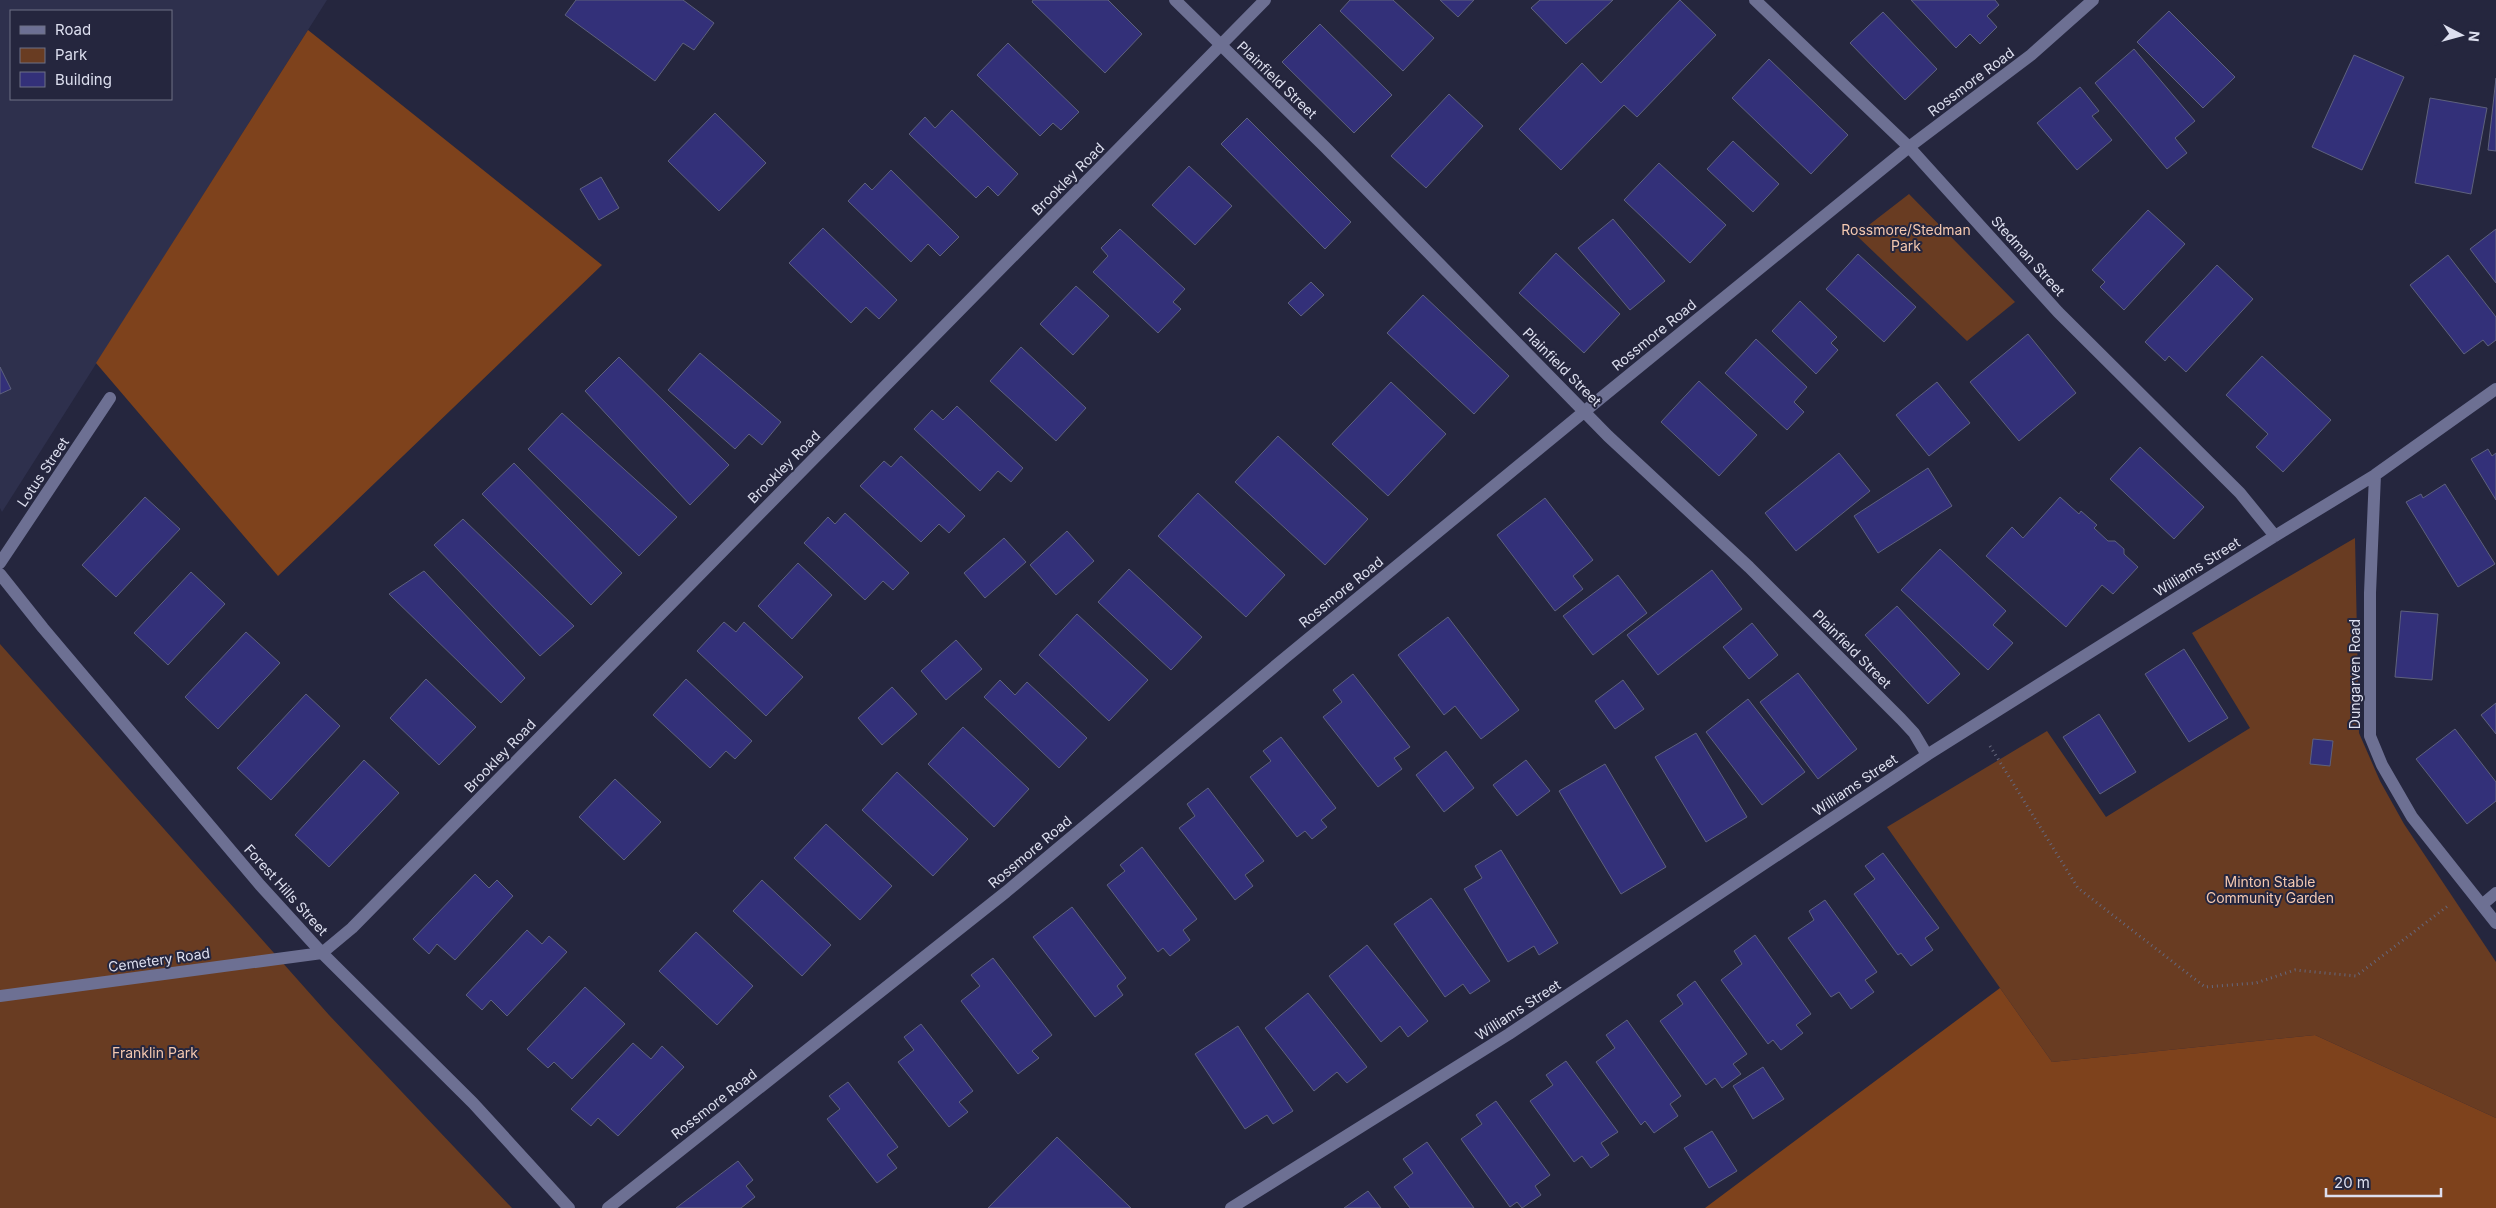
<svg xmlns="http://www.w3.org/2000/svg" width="2496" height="1208" font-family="Inter,sans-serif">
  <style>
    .built { fill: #2e304d; fill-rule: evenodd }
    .green { fill: #693c22 }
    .forest { fill: #7e421c }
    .building { fill: #333079; stroke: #5e617d }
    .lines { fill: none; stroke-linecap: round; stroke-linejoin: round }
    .path { stroke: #66687d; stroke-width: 3; stroke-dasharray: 1 4; stroke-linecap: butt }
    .minor { stroke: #6d7093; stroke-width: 12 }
    .labels { text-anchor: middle; stroke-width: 4; stroke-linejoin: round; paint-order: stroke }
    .street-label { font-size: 14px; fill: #dddfef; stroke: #25263e }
    .park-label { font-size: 14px; fill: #f4c8b0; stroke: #25263e }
  </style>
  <rect width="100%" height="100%" fill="#25263e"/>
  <path class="built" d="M 0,0 L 327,0 L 2,512 L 0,508 ZM 11,11 L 171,11 L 171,99 L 11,99 Z"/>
  <path class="green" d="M 1909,194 L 2015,302 L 1967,341 L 1856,235 Z
    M 2355,538 L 2359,733 L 2380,781 L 2404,824 L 2496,962 L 2496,1118 L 2315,1035 L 2052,1062 L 1887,827 L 2047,731 L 2106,817 L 2250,728 L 2192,633 Z
    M 0,644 L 329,1015 L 512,1208 L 0,1208 Z"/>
  <path class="forest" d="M 308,30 L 602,265 L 278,576 L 96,363 Z
    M 2000,988 L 2052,1062 L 2315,1035 L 2496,1118 L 2496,1208 L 1705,1208 Z"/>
  <path class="building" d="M 576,0 L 683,0 L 714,23 L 694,50 L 683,43 L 655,81 L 565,15 Z
    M 1033,0 L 1108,0 L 1142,34 L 1105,73 L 1032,2 Z
    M 1350,0 L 1393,0 L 1434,38 L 1403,71 L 1340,11 Z
    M 1440,0 L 1474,0 L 1458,17 Z
    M 1540,0 L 1613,0 L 1566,44 L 1531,8 Z
    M 1680,0 L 1716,35 L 1637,117 L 1624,105 L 1561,170 L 1519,129 L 1582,63 L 1601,83 Z
    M 1911,0 L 1995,0 L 1999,5 L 1987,16 L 1997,27 L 1980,44 L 1970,34 L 1956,48 Z
    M 2169,11 L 2235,77 L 2203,108 L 2137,42 Z
    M 1883,12 L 1937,69 L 1905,100 L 1850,43 Z
    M 1320,24 L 1392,95 L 1354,133 L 1282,62 Z
    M 1008,43 L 1079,112 L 1061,130 L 1053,123 L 1040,136 L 977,75 Z
    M 2134,49 L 2195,121 L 2175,138 L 2187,153 L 2167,169 L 2095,83 Z
    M 2354,55 L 2404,77 L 2362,170 L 2312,147 Z
    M 1769,59 L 1848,135 L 1811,174 L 1732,98 Z
    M 2496,78 L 2496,151 L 2488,150 Z
    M 2080,87 L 2099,111 L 2092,116 L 2112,140 L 2077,170 L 2037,123 Z
    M 1449,94 L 1483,126 L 1426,188 L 1391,156 Z
    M 2430,98 L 2487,108 L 2471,194 L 2415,183 Z
    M 952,110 L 1018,174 L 998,196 L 988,186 L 976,198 L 909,134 L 925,117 L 935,128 Z
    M 715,113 L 766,163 L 719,211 L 668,161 Z
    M 1247,118 L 1351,222 L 1325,249 L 1221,144 Z
    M 1733,141 L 1779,184 L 1753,212 L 1707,169 Z
    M 1659,163 L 1726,225 L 1690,263 L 1624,200 Z
    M 1189,166 L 1232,206 L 1195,245 L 1152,205 Z
    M 891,170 L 959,237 L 940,256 L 928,244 L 911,262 L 848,201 L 865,183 L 872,190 Z
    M 601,177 L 619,208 L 599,220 L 580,189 Z
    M 2148,210 L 2185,244 L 2124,310 L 2100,287 L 2105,282 L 2092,270 Z
    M 1613,219 L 1665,281 L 1630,310 L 1578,248 Z
    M 823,228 L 897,300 L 879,319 L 866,307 L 851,323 L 789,263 Z
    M 1120,229 L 1185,289 L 1173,302 L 1181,309 L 1158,333 L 1093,272 L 1108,256 L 1101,248 Z
    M 2496,229 L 2496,283 L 2470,249 Z
    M 1556,253 L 1620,314 L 1584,353 L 1519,293 Z
    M 1858,254 L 1916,307 L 1884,342 L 1826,289 Z
    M 2448,255 L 2496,317 L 2496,340 L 2488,346 L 2483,340 L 2464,354 L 2410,285 Z
    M 2217,265 L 2253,299 L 2186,372 L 2169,356 L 2165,361 L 2145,342 Z
    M 1311,282 L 1324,295 L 1301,316 L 1288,303 Z
    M 1076,286 L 1109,316 L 1073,355 L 1040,324 Z
    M 1423,295 L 1509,376 L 1474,414 L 1387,333 Z
    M 1800,301 L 1837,337 L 1831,343 L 1838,350 L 1816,374 L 1772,331 Z
    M 2028,334 L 2076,393 L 2019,441 L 1970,382 Z
    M 1756,339 L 1807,387 L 1794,402 L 1804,412 L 1787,430 L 1725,373 Z
    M 1021,347 L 1086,408 L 1056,441 L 990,381 Z
    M 700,353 L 781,422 L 762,445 L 749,434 L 735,449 L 668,390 Z
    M 2262,356 L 2331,420 L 2283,472 L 2256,447 L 2268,434 L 2226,395 Z
    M 619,357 L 729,465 L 690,505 L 585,391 Z
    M 0,367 L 11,389 L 0,394 Z
    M 1699,381 L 1757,435 L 1719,476 L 1661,422 Z
    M 1391,382 L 1446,434 L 1388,496 L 1332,444 Z
    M 1937,382 L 1970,423 L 1929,456 L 1896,415 Z
    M 957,406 L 1023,468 L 1011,482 L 998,471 L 980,491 L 914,429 L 932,410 L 943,420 Z
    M 562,413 L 677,517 L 639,556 L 528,449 Z
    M 1278,436 L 1368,519 L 1325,565 L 1235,482 Z
    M 2140,447 L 2204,507 L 2174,539 L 2110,479 Z
    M 2488,449 L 2492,456 L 2496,453 L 2496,500 L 2471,459 Z
    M 1839,453 L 1870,491 L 1796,551 L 1765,513 Z
    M 901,456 L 965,516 L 949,533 L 939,524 L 921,542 L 860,486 L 884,461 L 891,467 Z
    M 514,463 L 622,573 L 591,605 L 482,494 Z
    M 1928,468 L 1952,506 L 1878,553 L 1854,516 Z
    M 2445,484 L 2495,564 L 2458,587 L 2406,502 L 2421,494 L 2423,498 Z
    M 1198,493 L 1285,575 L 1246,617 L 1158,536 Z
    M 145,497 L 180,529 L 116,597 L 82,565 Z
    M 2060,497 L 2079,514 L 2081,511 L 2097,525 L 2094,528 L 2108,541 L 2115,541 L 2124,549 L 2124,554 L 2138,567 L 2113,594 L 2102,585 L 2066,627 L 1986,556 L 2012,527 L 2023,538 Z
    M 1545,498 L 1593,560 L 1573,576 L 1583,589 L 1555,611 L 1497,535 Z
    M 845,513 L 909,573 L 893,590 L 883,581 L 865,600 L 804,543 L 828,517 L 835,524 Z
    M 463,519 L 574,626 L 540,656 L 434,545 Z
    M 1067,531 L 1094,561 L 1056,595 L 1030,565 Z
    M 1004,538 L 1026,562 L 985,598 L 964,573 Z
    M 1940,549 L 2006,611 L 1993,625 L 2013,643 L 1988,670 L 1901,590 Z
    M 798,563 L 832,595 L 792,639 L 758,606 Z
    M 1129,569 L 1202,637 L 1171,670 L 1098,602 Z
    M 1712,570 L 1742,609 L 1658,675 L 1627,635 Z
    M 424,571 L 525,678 L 501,703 L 389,594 Z
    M 191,572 L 225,604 L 168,665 L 134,633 Z
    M 1618,575 L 1647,613 L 1593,655 L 1563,616 Z
    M 1897,606 L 1960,674 L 1928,704 L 1865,635 Z
    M 2401,611 L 2438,614 L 2432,680 L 2395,677 Z
    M 1077,614 L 1148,680 L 1109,721 L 1039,655 Z
    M 1448,617 L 1519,710 L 1481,739 L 1455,706 L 1444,715 L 1398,655 Z
    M 724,622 L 736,632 L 744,622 L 803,677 L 766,716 L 697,651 Z
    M 1752,623 L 1778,655 L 1749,679 L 1723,647 Z
    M 246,632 L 280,663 L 218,729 L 185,697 Z
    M 956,640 L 982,669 L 946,700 L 921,671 Z
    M 2184,649 L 2228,718 L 2189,742 L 2145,674 Z
    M 1798,673 L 1857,749 L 1818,779 L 1760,702 Z
    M 1353,674 L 1410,747 L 1394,758 L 1402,769 L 1378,787 L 1323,717 L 1342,702 L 1333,690 Z
    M 426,679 L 476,727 L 439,765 L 390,718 Z
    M 686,679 L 752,741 L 735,759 L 726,751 L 710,768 L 653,715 Z
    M 1000,680 L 1015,695 L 1027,682 L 1087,738 L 1059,768 L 984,697 Z
    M 1623,680 L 1644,709 L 1615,729 L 1595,701 Z
    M 892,687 L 917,714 L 882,745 L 858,718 Z
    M 306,694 L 340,726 L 271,800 L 237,768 Z
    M 1748,699 L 1805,772 L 1762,805 L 1706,732 Z
    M 2496,703 L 2496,734 L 2481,715 Z
    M 2099,714 L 2136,772 L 2100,794 L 2063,737 Z
    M 963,727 L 1029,789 L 994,827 L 928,764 Z
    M 2455,729 L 2496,782 L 2496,801 L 2467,824 L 2416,759 Z
    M 1696,733 L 1747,817 L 1706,842 L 1655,757 Z
    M 1281,737 L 1336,808 L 1321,820 L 1327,827 L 1312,839 L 1305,831 L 1297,837 L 1250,777 L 1271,761 L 1263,751 Z
    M 2313,739 L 2333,741 L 2330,766 L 2310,764 Z
    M 1446,751 L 1474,788 L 1444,812 L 1416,775 Z
    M 364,760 L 399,793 L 329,867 L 295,835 Z
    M 1526,760 L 1550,791 L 1517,816 L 1493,785 Z
    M 1605,764 L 1666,867 L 1621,894 L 1559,791 Z
    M 897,772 L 968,839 L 933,876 L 862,810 Z
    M 615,779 L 661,822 L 624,860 L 579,817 Z
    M 1208,788 L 1264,861 L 1245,875 L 1253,886 L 1235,900 L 1179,828 L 1195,816 L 1187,804 Z
    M 826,824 L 892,886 L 860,920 L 794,858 Z
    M 1142,847 L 1197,919 L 1183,930 L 1190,940 L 1170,956 L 1163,948 L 1158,952 L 1107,885 L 1125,871 L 1120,865 Z
    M 1501,850 L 1558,943 L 1539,955 L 1534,946 L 1508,962 L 1464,889 L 1482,878 L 1475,866 Z
    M 1883,853 L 1939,928 L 1925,938 L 1933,950 L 1911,966 L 1901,953 L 1898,955 L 1854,894 L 1875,879 L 1865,866 Z
    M 475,874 L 489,888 L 497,880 L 513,896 L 455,960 L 437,944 L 429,954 L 413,939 Z
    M 762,880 L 831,945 L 802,976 L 733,911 Z
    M 1431,898 L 1490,981 L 1470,994 L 1463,984 L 1445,997 L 1394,924 Z
    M 1825,900 L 1877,972 L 1865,980 L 1874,992 L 1851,1009 L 1839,992 L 1831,997 L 1788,938 L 1814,920 L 1809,911 Z
    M 1072,907 L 1126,978 L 1117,986 L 1123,995 L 1095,1017 L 1033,937 Z
    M 527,930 L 542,944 L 549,936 L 567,952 L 507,1016 L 491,1000 L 482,1010 L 466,995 Z
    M 696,932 L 753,986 L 717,1025 L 659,971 Z
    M 1755,935 L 1811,1014 L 1796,1025 L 1803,1033 L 1781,1050 L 1773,1040 L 1768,1044 L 1721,980 L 1742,964 L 1734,951 Z
    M 1367,945 L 1428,1021 L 1408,1037 L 1400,1026 L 1381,1042 L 1329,976 Z
    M 993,958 L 1052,1035 L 1032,1051 L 1039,1058 L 1018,1074 L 961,1001 L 980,986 L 971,975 Z
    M 1695,981 L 1747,1054 L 1733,1064 L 1741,1074 L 1722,1088 L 1715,1078 L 1706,1085 L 1660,1021 L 1683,1004 L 1677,995 Z
    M 585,987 L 625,1024 L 572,1079 L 554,1062 L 548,1068 L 527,1049 Z
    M 1308,993 L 1367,1067 L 1347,1083 L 1337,1072 L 1314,1091 L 1265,1028 Z
    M 1627,1020 L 1681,1096 L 1670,1104 L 1678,1116 L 1654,1133 L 1645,1121 L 1641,1125 L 1596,1062 L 1615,1048 L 1606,1035 Z
    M 921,1024 L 973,1091 L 959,1102 L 968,1112 L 949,1127 L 898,1062 L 914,1050 L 904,1037 Z
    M 1238,1026 L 1293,1111 L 1273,1124 L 1267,1115 L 1245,1129 L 1195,1054 Z
    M 633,1043 L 651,1059 L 662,1046 L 684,1067 L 618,1136 L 598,1118 L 591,1126 L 571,1109 Z
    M 1566,1061 L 1618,1132 L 1601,1143 L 1609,1155 L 1591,1168 L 1582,1156 L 1574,1162 L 1530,1101 L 1553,1085 L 1546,1075 Z
    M 1763,1067 L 1784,1099 L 1753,1119 L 1733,1086 Z
    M 848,1082 L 898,1147 L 887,1155 L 897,1168 L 877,1183 L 827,1119 L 840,1109 L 829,1096 Z
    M 1496,1101 L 1550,1175 L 1535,1186 L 1541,1195 L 1522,1208 L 1517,1202 L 1510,1207 L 1461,1139 L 1482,1124 L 1476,1115 Z
    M 1712,1131 L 1737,1171 L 1709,1188 L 1684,1148 Z
    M 1057,1137 L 1131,1208 L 988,1208 Z
    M 1427,1142 L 1474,1208 L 1410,1208 L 1394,1187 L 1413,1173 L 1403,1159 Z
    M 738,1161 L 753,1180 L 746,1186 L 755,1197 L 741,1208 L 676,1208 Z
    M 1368,1191 L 1381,1208 L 1344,1208 Z"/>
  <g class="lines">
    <path class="path" d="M 1990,746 L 2078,888 L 2205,987 L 2256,983 L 2295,970 L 2356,976 L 2449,905"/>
    <path class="minor" d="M 1175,0 L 1325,147 L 1608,436 L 1749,567 L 1901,719 L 1914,733 L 1927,755
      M 1755,0 L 1909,147 L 2058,312 L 2240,493 L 2275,536
      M 2375,475 L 2370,593 L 2370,736 L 2382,765 L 2412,817 L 2496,923
      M 0,563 L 110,398
      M 0,574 L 43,628 L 260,885 L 322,953 L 473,1103 L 569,1208
      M 2483,904 L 2496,893
      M 0,996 L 322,953 L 352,928 L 1265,0
      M 608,1208 L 1006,892 L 1286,657 L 1585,411 L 1909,147 L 2031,55 L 2093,0
      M 1231,1208 L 1509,1034 L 1927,755 L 2275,536 L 2375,475 L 2496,389"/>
  </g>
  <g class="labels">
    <g class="street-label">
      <text transform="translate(1277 80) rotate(44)" y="5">Plainfield Street</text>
      <text transform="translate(1971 82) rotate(-37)" y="5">Rossmore Road</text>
      <text transform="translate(1068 179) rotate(-45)" y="5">Brookley Road</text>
      <text transform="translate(2028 256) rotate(48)" y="5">Stedman Street</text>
      <text transform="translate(1654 335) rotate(-39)" y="5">Rossmore Road</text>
      <text transform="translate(1562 367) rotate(45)" y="5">Plainfield Street</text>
      <text transform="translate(784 467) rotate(-45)" y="5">Brookley Road</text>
      <text transform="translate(43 472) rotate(-56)" y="5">Lotus Street</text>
      <text transform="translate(2197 567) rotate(-32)" y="5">Williams Street</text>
      <text transform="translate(1341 592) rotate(-39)" y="5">Rossmore Road</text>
      <text transform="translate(1852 649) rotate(45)" y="5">Plainfield Street</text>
      <text transform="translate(2355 674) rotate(-90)" y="5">Dungarven Road</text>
      <text transform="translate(500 756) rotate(-46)" y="5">Brookley Road</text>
      <text transform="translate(1855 785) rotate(-34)" y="5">Williams Street</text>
      <text transform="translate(1030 852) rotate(-40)" y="5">Rossmore Road</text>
      <text transform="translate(286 890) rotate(48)" y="5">Forest Hills Street</text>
      <text transform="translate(159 960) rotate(-8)" y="5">Cemetery Road</text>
      <text transform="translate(1518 1010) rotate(-33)" y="5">Williams Street</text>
      <text transform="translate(714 1104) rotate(-38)" y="5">Rossmore Road</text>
    </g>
    <g class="park-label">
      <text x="1906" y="235">Rossmore/Stedman<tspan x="1906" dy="16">Park</tspan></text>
      <text x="2270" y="887">Minton Stable<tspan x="2270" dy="16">Community Garden</tspan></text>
      <text x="155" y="1058">Franklin Park</text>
    </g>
  </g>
  <rect x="10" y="10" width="162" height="90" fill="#25263e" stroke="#6f7085"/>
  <rect x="20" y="26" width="25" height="8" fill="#6d7093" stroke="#6f7085"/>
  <text x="55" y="35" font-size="15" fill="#dddfef">Road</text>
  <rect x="20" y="48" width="25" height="15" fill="#693c22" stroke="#6f7085"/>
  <text x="55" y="60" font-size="15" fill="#dddfef">Park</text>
  <rect x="20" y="72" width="25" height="15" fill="#333079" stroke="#6f7085"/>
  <text x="55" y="85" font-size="15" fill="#dddfef">Building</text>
  <g transform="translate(2461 35) rotate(96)" stroke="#25263e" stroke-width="4" paint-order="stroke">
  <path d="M0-4L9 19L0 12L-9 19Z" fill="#dddfef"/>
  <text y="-8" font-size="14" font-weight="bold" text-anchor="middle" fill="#dddfef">N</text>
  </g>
  <path d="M2326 1188v8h115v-8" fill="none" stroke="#dddfef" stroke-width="2.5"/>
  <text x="2334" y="1188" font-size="15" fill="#dddfef" stroke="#25263e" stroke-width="4" paint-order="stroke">20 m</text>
</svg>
